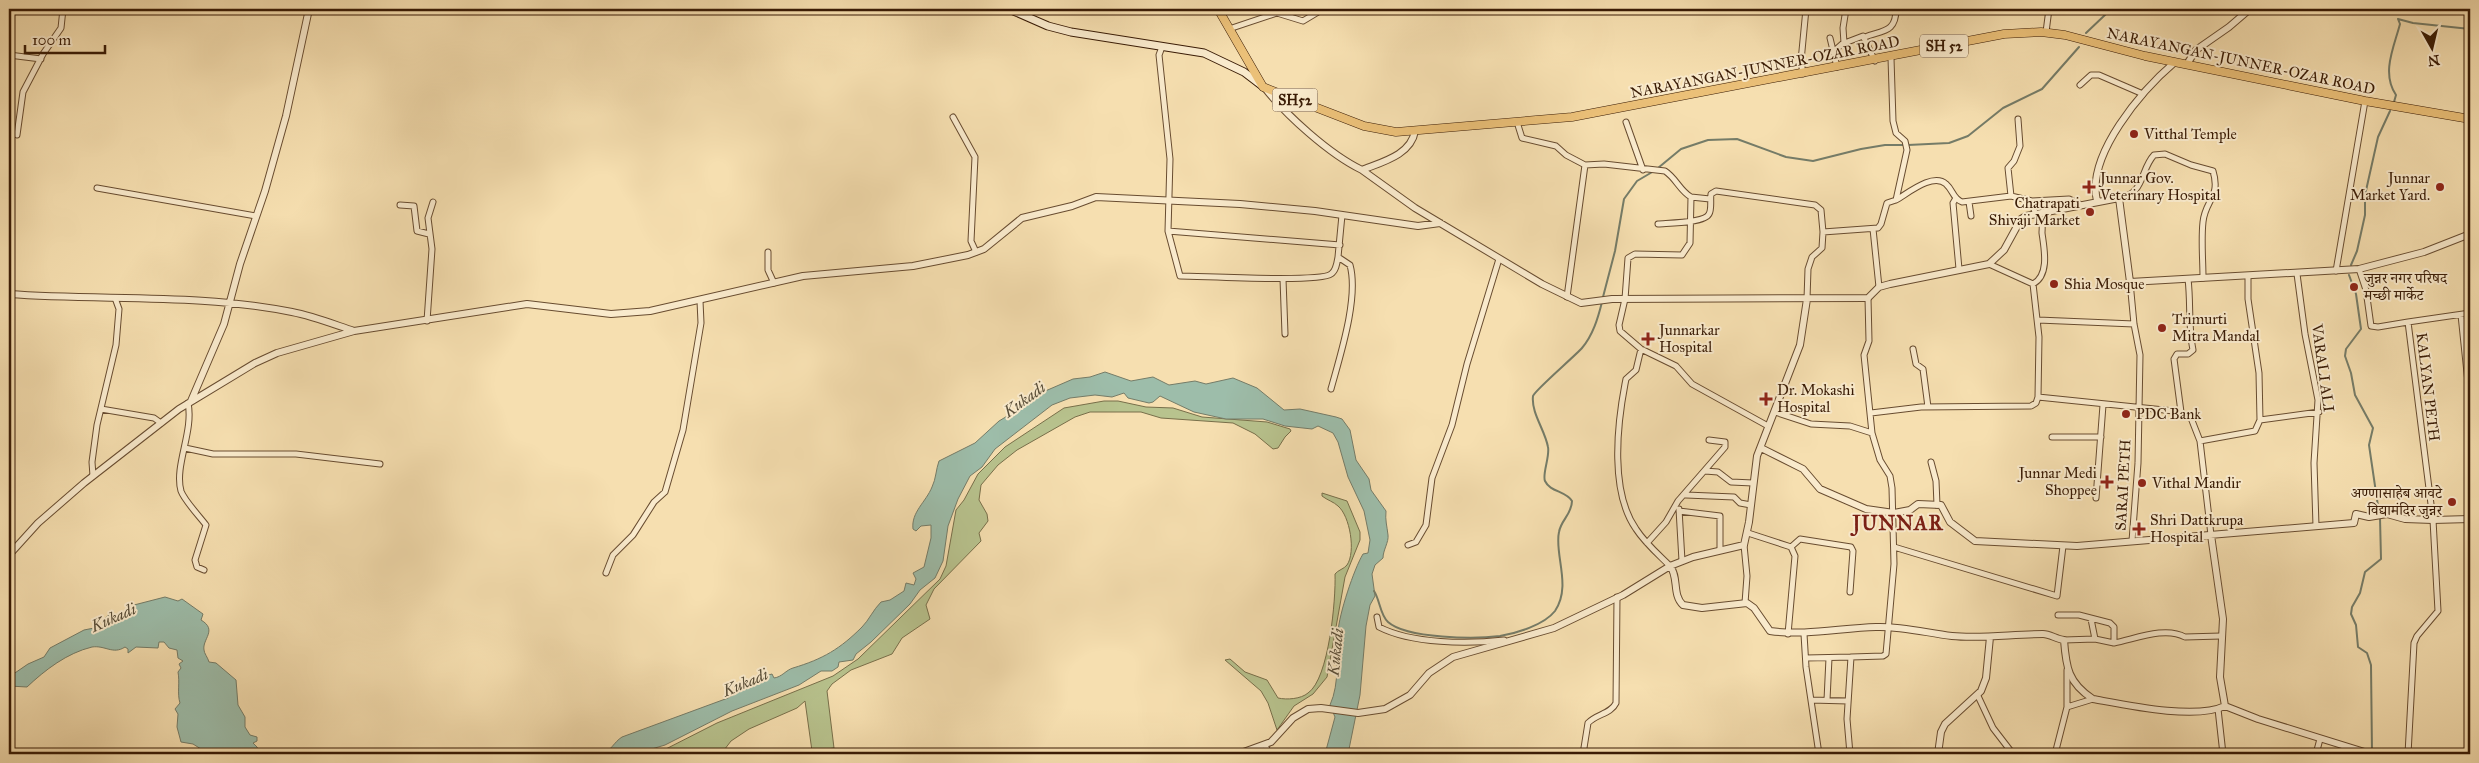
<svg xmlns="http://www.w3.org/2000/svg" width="2479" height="763" font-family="'IM FELL Great Primer','Noto Serif Devanagari',serif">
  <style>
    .green { fill: #b8c38e; stroke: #786f4a }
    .water { fill: #9dbdaa; stroke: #757c68 }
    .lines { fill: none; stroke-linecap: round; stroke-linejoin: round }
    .stream { stroke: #757c68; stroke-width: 2 }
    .minor-casing { stroke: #684c30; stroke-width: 7 }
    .tertiary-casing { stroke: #684c30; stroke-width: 8 }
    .secondary-casing { stroke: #391b05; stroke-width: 9 }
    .primary-casing { stroke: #391b05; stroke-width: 9 }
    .minor { stroke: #f9eacc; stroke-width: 5 }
    .tertiary { stroke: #f9eacc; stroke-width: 6 }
    .secondary { stroke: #f9eacc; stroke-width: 7 }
    .primary { stroke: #ebc078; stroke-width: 8 }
    .poi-dot { fill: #8f2418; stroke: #f9eacc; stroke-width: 2 }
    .labels { text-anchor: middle; stroke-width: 4; stroke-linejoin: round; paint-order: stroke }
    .shield { fill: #f9eacc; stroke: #735941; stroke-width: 1 }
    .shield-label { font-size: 14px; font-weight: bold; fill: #391b05 }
    .street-label { font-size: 15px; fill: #391b05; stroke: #f9eacc }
    .poi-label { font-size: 15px; fill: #391b05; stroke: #f9eacc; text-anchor: start }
    .water-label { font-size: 16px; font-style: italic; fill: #574c37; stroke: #f9eacc }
    .district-label { font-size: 20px; font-weight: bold; letter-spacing: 1px; fill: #7a1f14; stroke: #f9eacc }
  </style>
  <rect width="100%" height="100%" fill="#f6dfb0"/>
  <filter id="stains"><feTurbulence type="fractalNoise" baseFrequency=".004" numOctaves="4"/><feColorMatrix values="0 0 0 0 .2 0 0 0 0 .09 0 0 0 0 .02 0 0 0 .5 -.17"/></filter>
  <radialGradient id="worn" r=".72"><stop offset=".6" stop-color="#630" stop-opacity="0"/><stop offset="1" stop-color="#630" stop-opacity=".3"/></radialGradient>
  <path class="green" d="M 1104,401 L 1118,401 L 1146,407 L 1173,408 L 1202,417 L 1267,422 L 1290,429 L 1291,431 L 1285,437 L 1278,448 L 1273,449 L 1255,434 L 1233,423 L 1161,418 L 1141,412 L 1090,412 L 1075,417 L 1017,450 L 998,465 L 981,485 L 979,500 L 987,514 L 988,521 L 979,533 L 981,541 L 934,589 L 926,605 L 930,619 L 902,638 L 892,654 L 851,670 L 832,684 L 827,691 L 834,748 L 812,751 L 805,701 L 797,708 L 749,729 L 731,741 L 721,754 L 656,754 L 717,723 L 833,676 L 858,659 L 940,579 L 946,566 L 956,510 L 964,500 L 978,474 L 1005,447 L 1064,408 Z
    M 1322,493 L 1347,501 L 1360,532 L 1360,540 L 1345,577 L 1327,677 L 1313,694 L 1294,706 L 1277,730 L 1268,703 L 1261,691 L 1225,660 L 1230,659 L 1245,672 L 1267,680 L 1278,698 C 1287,700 1301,699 1308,693 C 1329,679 1336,599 1335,574 C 1338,570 1344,569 1347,565 C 1356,552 1350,516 1338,506 C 1334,502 1327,500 1322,496 Z"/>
  <path class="water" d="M 1105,372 L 1131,381 L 1153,377 L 1169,385 L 1195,381 L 1206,384 L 1233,378 L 1257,388 L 1284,410 L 1300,409 L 1336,417 L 1342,419 L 1350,430 L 1356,460 L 1369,479 L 1371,490 L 1386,511 C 1385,520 1387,526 1388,535 C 1389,542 1383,550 1383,558 L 1375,565 L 1372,574 L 1375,596 L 1370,605 L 1366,626 L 1360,695 L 1348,754 L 1325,754 L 1335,717 L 1330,705 C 1340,683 1336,656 1338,632 C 1339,614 1354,569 1363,554 L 1368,553 L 1370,540 L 1364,511 L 1348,477 L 1338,442 L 1333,433 L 1318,426 L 1312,429 L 1285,426 L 1263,419 L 1226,419 L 1194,412 L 1160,396 L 1153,402 L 1149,403 L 1128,398 L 1124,393 L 1112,397 L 1095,395 L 1070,398 L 1052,405 L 995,449 L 982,467 L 970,476 L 958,499 L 948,526 L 943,561 L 935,578 L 920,590 L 910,604 L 871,642 L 856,654 L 853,660 L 839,662 L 838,667 L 832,671 L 821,671 L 799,685 L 732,711 L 665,745 L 635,754 L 602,754 C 611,751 614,742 622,737 L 728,698 L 737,692 L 740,683 L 772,674 L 774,678 C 782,677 786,670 793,668 C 823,659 840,649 862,627 C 869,620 873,610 881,602 L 890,600 L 904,591 L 906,583 L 914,585 L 916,579 L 913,573 L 924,567 L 931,538 L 931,525 L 921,526 L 916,531 L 913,529 C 911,512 926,502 932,487 C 936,479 936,469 939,461 L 975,443 L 999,421 L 1019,409 L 1028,395 L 1043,392 L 1073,379 L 1090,377 Z
    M 165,597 L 178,601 L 182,599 L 203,614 L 201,620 C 218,630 202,639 204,650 C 204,653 208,658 209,662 L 216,663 L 236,680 L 238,705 L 245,717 L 245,727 L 250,735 L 257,737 L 257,741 L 253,743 L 257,747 L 260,754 L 209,754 L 193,744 L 181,742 L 177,727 L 178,714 L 175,709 L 180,703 C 177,694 180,682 178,672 L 181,668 L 179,664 L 183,661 L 178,658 L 177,650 L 169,648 L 164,642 L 159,642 L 158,648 L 136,647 L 128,653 L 128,649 L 125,647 C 113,655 105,645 92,647 C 67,653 45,670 27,687 L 9,686 L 9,677 L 28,664 L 44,657 L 50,648 L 84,630 L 104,626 L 106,617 L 111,614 L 121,616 L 125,611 L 134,605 Z"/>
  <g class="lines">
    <path class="stream" d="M 2086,33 L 2106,14 L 2107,9
      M 2394,102 L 2396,95 C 2381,73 2394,47 2400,24 L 2398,19 L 2413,23 L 2470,29
      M 1908,145 L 1949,143 L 1968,136 L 2003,108 L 2042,89 L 2079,47
      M 1658,168 L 1681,149 L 1708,140 L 1737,139 L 1786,157 L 1813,161 L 1861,149 L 1885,145 L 1904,145
      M 2351,265 L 2357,251 L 2365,215 L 2365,195 L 2378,137 L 2390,111
      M 2349,275 L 2356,294 L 2361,329 L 2346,349 L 2345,356 L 2351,373 L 2355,395 L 2373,428 L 2369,445 L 2379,513
      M 1603,297 L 1615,251 L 1624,199 L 1637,181 L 1654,171
      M 1374,591 C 1380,600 1380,615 1388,622 C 1407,639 1476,639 1500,636 C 1517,633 1544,625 1555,611 C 1572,586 1554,554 1559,532 C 1561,520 1572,514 1572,501 C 1566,491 1550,492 1545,481 C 1542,474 1550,457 1548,447 C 1545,430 1531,413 1533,396 C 1534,391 1575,356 1582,348 C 1593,335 1598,318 1602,302
      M 2372,753 L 2371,665 L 2367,653 L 2358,647 L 2356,625 L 2351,614 L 2352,607 L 2360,593 L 2365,572 L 2381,559 L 2380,518"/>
    <g class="minor-casing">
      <path id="minor" d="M 1229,29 L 1277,13 L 1303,21 L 1323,9
        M 2046,32 L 2049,9
        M 1865,37 C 1884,30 1896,32 1896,9
        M 1830,38 L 1837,67
        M 1844,43 L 1843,28 L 1846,9
        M 1162,47 L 1159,55 L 1170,159 L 1168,231 L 1180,276 C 1202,276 1319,283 1331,274 C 1336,271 1337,263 1338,257
        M 1833,52 L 1842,44 L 1863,36 L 1875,61
        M 9,55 L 41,59
        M 1803,74 L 1801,61 L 1806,9
        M 2080,85 L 2091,75 L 2099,75 L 2143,94
        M 953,117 L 975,157 L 971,241 L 976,252
        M 1517,122 L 1522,138 L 1556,146 L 1566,155 L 1585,165 L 1567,297
        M 1626,122 L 1643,170
        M 17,135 L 23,92 L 43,54 L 61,28 L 63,9
        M 1585,165 L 1604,164 L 1665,171 C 1676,178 1680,191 1691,197
        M 97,188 L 256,216
        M 2011,196 L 2008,168 L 2014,161 L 2020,146 L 2018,119
        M 1956,198 L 1953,203 L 1959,269
        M 2119,198 C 2145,194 2140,170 2154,155 L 2165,154 L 2191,165 L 2213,171 C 2221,197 2205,200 2203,222 C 2201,240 2203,260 2203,278
        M 1710,199 L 1691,197 L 1690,243 L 1682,255 L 1635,254 L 1628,258 L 1625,299 L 1619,325 L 1620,331 L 1641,349 L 1676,366 L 1692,384 L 1768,426
        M 1896,200 C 1907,194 1933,172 1946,184 C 1953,190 1953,199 1962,202 L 2011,196 L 2032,201 L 2069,199 L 2081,205
        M 2032,201 C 2034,217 2038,212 2041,221 C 2043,225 2042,229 2042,233 C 2044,248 2050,275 2033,284
        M 1969,202 L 1971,216
        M 400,205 L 414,206 L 417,231 L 429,234
        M 1658,224 C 1668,223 1705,223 1709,214 C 1712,209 1710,200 1711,194 L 1716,191 L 1815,205 L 1821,210 L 1823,232
        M 1873,229 L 1879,287
        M 1168,231 L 1340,245
        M 768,252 L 768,270 L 774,283
        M 2359,269 L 2366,290 L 2371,326 L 2378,327 L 2408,322 L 2433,520 L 2438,611 L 2417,636 L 2414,643 L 2408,754
        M 2336,271 L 2365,101
        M 2297,274 L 2305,334 L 2318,400 L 2314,463 L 2316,526
        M 2248,276 L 2248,299 L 2259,373 L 2260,420
        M 1283,279 L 1285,334
        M 2130,282 L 2134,324 L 2140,355 L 2138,463 L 2132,541
        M 1807,299 L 1808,269 L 1812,257 L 1822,248 L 1823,232 L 1878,228 L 1881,224 L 1887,203 L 1896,200 L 1907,150 L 1905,141 L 1896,133 L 1893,121 L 1891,58
        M 2461,315 L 2470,402
        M 2038,320 L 2134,324
        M 427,321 L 432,249 L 428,218 L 433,202
        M 2408,322 L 2470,313
        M 1641,349 L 1636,370 L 1626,379 L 1625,384 C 1617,426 1610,492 1636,529 C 1645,543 1658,554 1670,566
        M 1913,349 L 1916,364 L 1923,369 L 1928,407
        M 1331,389 C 1340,356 1359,298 1350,265 L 1338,257 L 1342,215
        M 2038,397 L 2174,411 L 2191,418 L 2200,441 L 2211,535
        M 188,403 C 194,431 174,466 181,491 C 184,500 200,517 206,525 L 195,560 L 197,567 L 204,570
        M 101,409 L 154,418 L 161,423
        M 1775,412 L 1811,424 L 1850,426 L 1872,433
        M 2181,412 L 2174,359 L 2177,354 L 2188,354 L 2193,350 C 2188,327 2191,303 2188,279
        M 1871,413 L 1921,407 L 2031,406 L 2036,403 L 2038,397 L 2039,337 L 2033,284 L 1989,264
        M 2052,437 L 2101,437
        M 2200,441 L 2255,431 L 2260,420 L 2319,412
        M 185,448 L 213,454 L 296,454 L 380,464
        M 1931,462 L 1936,481 L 1937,505
        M 1705,471 L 1718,472 L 1731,482 L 1753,483
        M 93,476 L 92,462 L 97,425 L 116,345 L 119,309 L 115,298
        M 1686,495 L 1734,497 L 1740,503 L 1751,505
        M 2096,498 L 2103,405
        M 1679,509 L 1682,561
        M 1679,511 L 1720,516 L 1720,550
        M 1748,533 L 1791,547 L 1795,556 L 1788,634
        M 1647,543 L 1666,522 L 1678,501 L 1725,447 L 1725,442 L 1709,440
        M 1408,545 L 1416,542 L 1426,525 L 1432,478 L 1452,425 L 1467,364 L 1499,259
        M 1744,545 L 1747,576 L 1745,603
        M 1791,547 L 1800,539 L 1851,547 L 1853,551 L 1850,592
        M 1894,547 L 2057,596 L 2063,546
        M 606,573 L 613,555 L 633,535 L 654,502 L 665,492 L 683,430 L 701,323 L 700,301
        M 2058,615 L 2079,615 L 2110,623 L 2114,627 L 2114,643 L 2095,639 L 2064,640
        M 1377,617 L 1379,627 C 1412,644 1468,644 1504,640
        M 2091,619 L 2095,639
        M 1804,634 L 1806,667 L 1819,754
        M 2114,643 C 2135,639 2165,626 2185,637 L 2221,636
        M 1806,658 L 1851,657
        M 2067,670 L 2067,707
        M 1978,696 L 1993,728 L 2013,754
        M 1811,700 L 1848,701
        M 1827,700 L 1829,658
        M 2218,709 L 2223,754
        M 1265,745 L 1269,754
        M 1583,754 L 1588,723 C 1596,714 1611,714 1616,703 L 1617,597
        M 1850,754 L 1847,719 L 1851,657 L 1883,656 L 1886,654 L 1894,564 L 1892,488 L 1890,476 L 1880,460 L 1872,433 L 1864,355 L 1869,341 L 1868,298
        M 2055,754 L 2067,707 L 2093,699
        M 2316,754 L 2320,739"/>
    </g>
    <g class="tertiary-casing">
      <path id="tertiary" d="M 2187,64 L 2196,50 L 2229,27 L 2250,9
        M 1264,87 C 1286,115 1329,154 1362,170 C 1382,162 1411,155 1415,131
        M 1362,170 L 1415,208 L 1542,284 L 1581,303 L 1612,299 L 1868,298 L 1879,287 L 1890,284 L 1989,264 L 2004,250 L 2021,219 L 2026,216 L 2119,198 L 2130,282 L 2359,269 L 2424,252 L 2470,234
        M 2097,201 C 2086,155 2142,90 2175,62
        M 9,294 C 103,301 199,293 292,312 C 313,316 333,324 354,331
        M 191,401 L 224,324 L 240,264 L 265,191 L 286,116 L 309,9
        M 1761,448 L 1803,469 L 1820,489 L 1866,509 L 1894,513 L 1910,510 L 1918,504 L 1941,505 L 1950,522 L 1975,541 L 2077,546 L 2354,523 L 2356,514 L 2369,517 L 2387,514 L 2405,519 L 2433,520 L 2470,519
        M 2211,535 L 2223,619 L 2220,677 L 2225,706 L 2258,719 L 2371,754
        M 9,555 L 38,523 L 84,483 L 179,409 L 255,363 L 277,353 L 354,331 L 527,304 L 611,314 L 650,311 L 803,276 L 913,266 L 968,255 L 984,249 L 1022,218 L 1072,206 L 1096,197 L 1240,204 L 1315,211 L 1418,226 L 1440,223
        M 1670,566 C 1679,577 1672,595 1683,605 L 1702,608 L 1747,603 L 1754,608 L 1770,631 C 1806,636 1840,628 1876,627 C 1901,626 1927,633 1952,636 C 1982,639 2013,634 2043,634 C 2050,634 2056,639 2064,640 C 2066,667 2068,683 2093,699 C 2126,705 2195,720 2225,706
        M 1238,754 L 1271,742 L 1293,718 L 1308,709 L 1321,708 L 1358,713 L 1385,709 L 1410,695 L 1429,673 L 1453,657 L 1554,628 L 1623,595 L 1670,566 L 1693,557 L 1744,545 L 1749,522 L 1757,456 L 1800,345 L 1807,299
        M 1938,754 L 1941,732 L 1945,724 L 1981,691 L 1986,678 L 1990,637"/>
    </g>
    <g class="secondary-casing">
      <path id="secondary" d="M 1009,9 L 1048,26 L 1071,32 L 1204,53 L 1244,72 L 1261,85"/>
    </g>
    <g class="primary-casing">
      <path id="primary" d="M 1218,9 L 1263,87 L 1364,126 L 1396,132 L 1572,117 L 2004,34 L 2041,32 L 2065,35 L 2145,56 L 2365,101 L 2470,119"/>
    </g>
    <use href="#minor" class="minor"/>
    <use href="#tertiary" class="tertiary"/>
    <use href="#secondary" class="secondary"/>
    <use href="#primary" class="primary"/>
  </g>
  <g class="poi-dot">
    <circle cx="2134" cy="134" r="5"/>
    <path d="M2086.5 179.5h5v5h5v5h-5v5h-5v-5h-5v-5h5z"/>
    <circle cx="2440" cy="187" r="5"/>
    <circle cx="2090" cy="212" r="5"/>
    <circle cx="2054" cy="284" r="5"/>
    <circle cx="2354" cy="287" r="5"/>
    <circle cx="2162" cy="328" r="5"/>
    <path d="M1645.5 331.5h5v5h5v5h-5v5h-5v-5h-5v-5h5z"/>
    <path d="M1763.5 391.5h5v5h5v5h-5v5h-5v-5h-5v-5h5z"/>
    <circle cx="2126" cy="414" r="5"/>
    <path d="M2104.5 474.5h5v5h5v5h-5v5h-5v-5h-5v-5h5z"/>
    <circle cx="2142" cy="483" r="5"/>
    <circle cx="2452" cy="502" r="5"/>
    <path d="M2136.5 521.5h5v5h5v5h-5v5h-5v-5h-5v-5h5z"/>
  </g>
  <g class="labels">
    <g class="shield">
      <rect x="1920" y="34.5" width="48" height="23" rx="4"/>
      <rect x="1272.5" y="88.5" width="45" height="23" rx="4"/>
    </g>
    <g class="shield-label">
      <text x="1944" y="51">SH 52</text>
      <text x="1295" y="105">SH52</text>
    </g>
    <g class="street-label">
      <text transform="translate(2241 61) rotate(12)" y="5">NARAYANGAN-JUNNER-OZAR ROAD</text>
      <text transform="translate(1765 67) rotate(-11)" y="5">NARAYANGAN-JUNNER-OZAR ROAD</text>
      <text transform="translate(2323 368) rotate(82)" y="5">VARALI ALI</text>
      <text transform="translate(2428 387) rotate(83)" y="5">KALYAN PETH</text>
      <text transform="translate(2123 485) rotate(-87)" y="5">SARAI PETH</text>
    </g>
    <g class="poi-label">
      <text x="2144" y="139">Vitthal Temple</text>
      <text x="2100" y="183">Junnar Gov.<tspan x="2100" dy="17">Veterinary Hospital</tspan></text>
      <text x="2430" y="183" text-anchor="end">Junnar<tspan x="2430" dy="17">Market Yard.</tspan></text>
      <text x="2080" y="208" text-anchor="end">Chatrapati<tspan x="2080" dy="17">Shivaji Market</tspan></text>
      <text x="2364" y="283">जुन्नर नगर परिषद<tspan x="2364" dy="17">मच्छी मार्केट</tspan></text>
      <text x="2064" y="289">Shia Mosque</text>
      <text x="2172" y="324">Trimurti<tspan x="2172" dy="17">Mitra Mandal</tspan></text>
      <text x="1659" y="335">Junnarkar<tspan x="1659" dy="17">Hospital</tspan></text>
      <text x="1777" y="395">Dr. Mokashi<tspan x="1777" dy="17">Hospital</tspan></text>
      <text x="2136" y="419">PDC Bank</text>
      <text x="2097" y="478" text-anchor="end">Junnar Medi<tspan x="2097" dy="17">Shoppee</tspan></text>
      <text x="2152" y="488">Vithal Mandir</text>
      <text x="2442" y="498" text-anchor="end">अण्णासाहेब आवटे<tspan x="2442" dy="17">विद्यामंदिर जुन्नर</tspan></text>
      <text x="2150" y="525">Shri Dattkrupa<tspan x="2150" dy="17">Hospital</tspan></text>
    </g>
    <g class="water-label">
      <text transform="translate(1024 399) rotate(-36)" y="6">Kukadi</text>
      <text transform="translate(113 617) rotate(-24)" y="6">Kukadi</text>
      <text transform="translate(1335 652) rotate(-84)" y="6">Kukadi</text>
      <text transform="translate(745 682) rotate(-23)" y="6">Kukadi</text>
    </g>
    <g class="district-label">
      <text x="1898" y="530">JUNNAR</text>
    </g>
  </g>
  <rect width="2479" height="763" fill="none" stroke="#f6dfb0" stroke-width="30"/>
  <rect x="10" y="10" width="2459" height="743" fill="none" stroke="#391b05" stroke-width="2.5"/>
  <rect x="15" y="15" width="2449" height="733" fill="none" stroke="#391b05"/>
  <g transform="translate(2432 48) rotate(172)" stroke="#f9eacc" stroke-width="4" paint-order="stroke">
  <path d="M0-4L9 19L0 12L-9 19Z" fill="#391b05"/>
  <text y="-8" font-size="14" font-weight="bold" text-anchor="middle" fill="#391b05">N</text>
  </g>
  <path d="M25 45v8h80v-8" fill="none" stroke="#391b05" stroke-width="2.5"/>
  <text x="32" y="45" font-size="15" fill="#391b05" stroke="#f9eacc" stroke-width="4" paint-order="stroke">100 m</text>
  <rect width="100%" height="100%" filter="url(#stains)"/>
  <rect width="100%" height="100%" fill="url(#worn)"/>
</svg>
